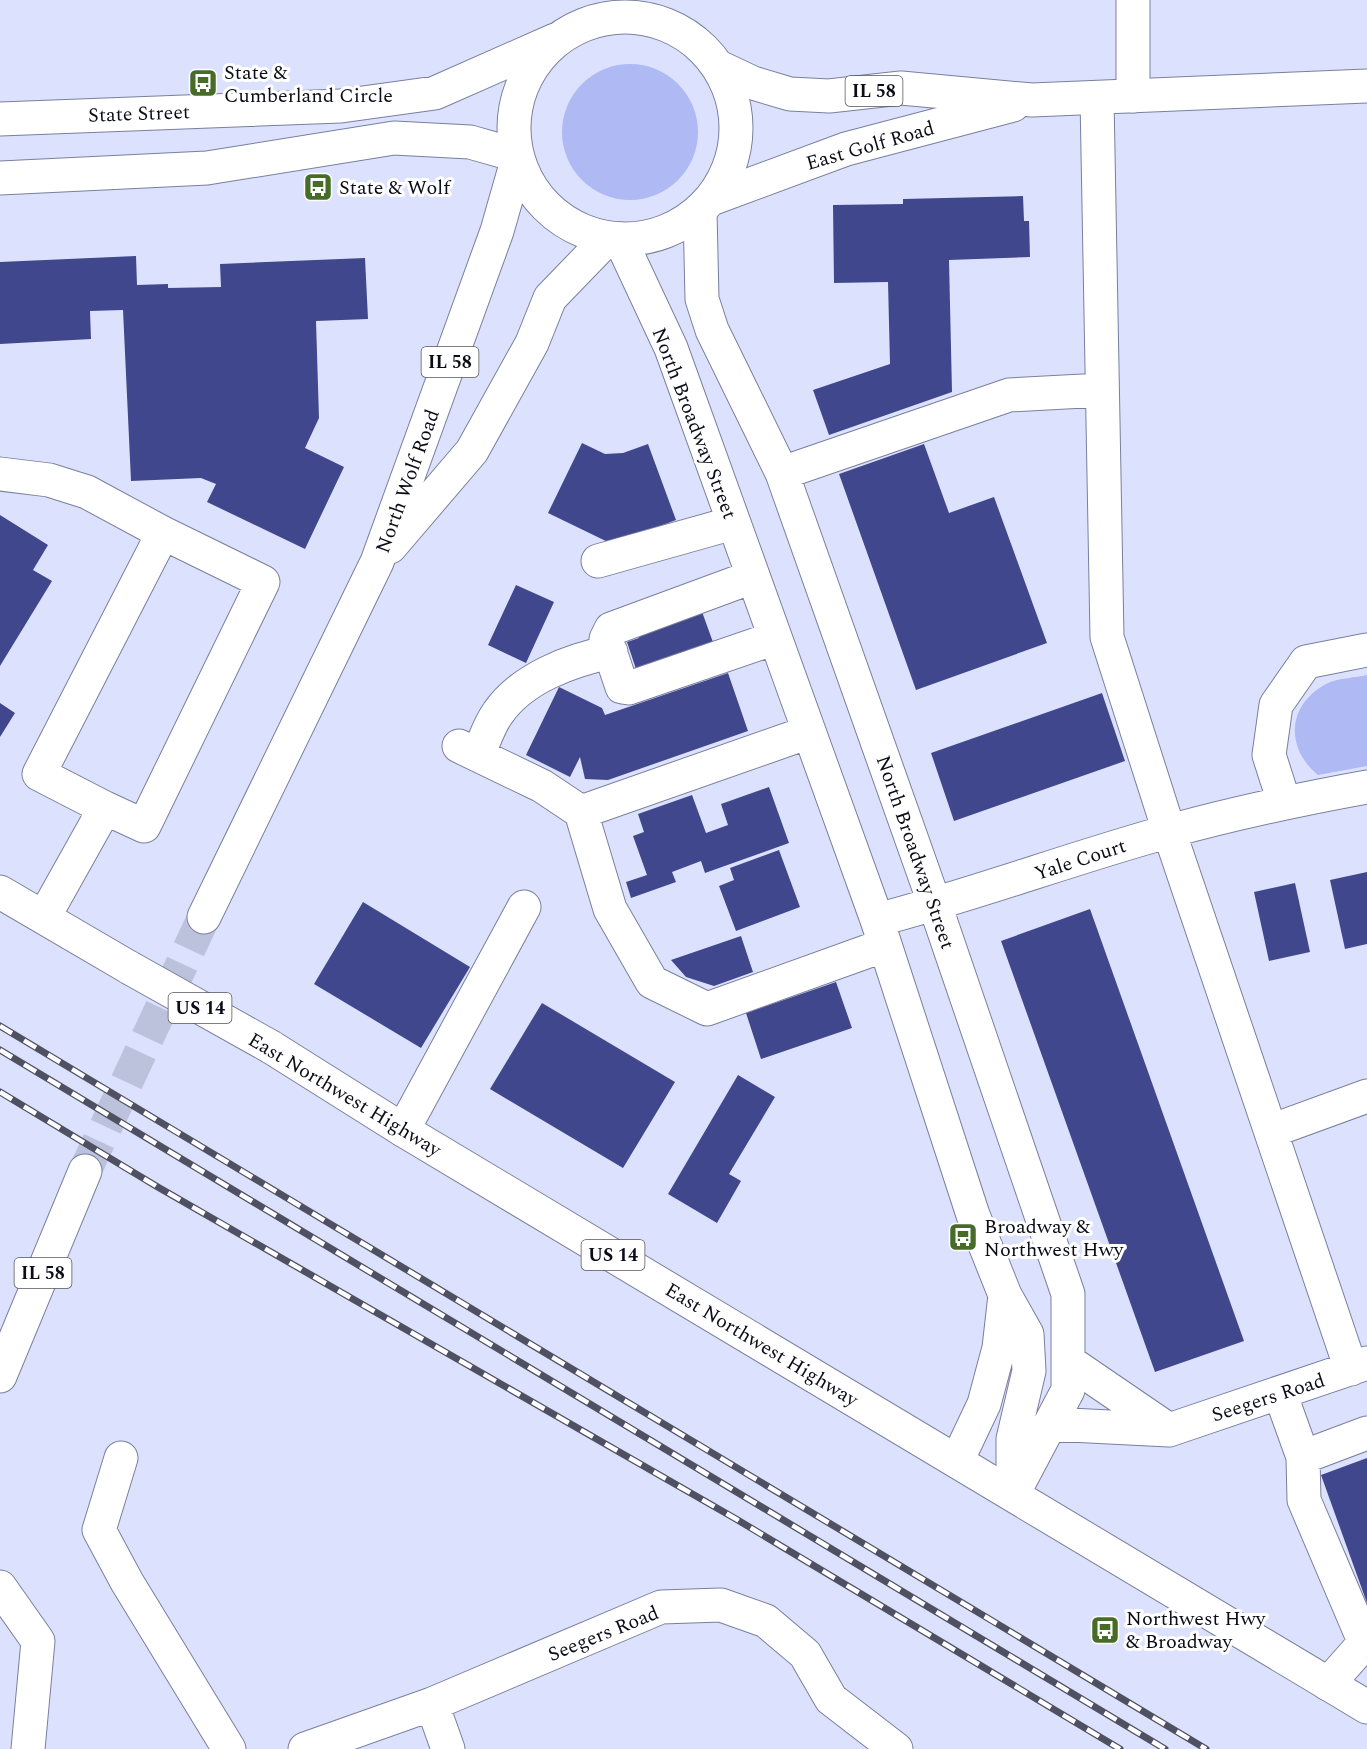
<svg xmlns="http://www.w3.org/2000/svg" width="1367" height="1749" font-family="Spectral,serif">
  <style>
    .green { fill: #afb9f3 }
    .building { fill: #41478c }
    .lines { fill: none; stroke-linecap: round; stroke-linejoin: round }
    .major-tunnel { stroke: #bdc2dc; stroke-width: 33; stroke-dasharray: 33 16; stroke-linecap: butt }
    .minor-casing { stroke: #797f9e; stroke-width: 35 }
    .major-casing { stroke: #797f9e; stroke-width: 35 }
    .minor { stroke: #fff; stroke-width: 33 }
    .major { stroke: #fff; stroke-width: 33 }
    .rail-casing { stroke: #4f5162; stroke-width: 7 }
    .rail { stroke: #fff; stroke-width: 4.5; stroke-dasharray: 14; stroke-linecap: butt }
    .major-bridge-casing { stroke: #797f9e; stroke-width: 35; stroke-linecap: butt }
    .major-bridge { stroke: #fff; stroke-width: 33 }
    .labels { text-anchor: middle; stroke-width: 6; stroke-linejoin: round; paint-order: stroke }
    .shield { fill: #fff; stroke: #54555d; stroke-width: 1.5 }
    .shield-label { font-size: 18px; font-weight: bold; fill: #0b0c18 }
    .poi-label { font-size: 20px; fill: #0b0c18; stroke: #fff; text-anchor: start }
    .street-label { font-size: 20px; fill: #0b0c18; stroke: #fff }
  </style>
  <rect width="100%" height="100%" fill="#dce2fe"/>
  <path class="green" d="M562 132a68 68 0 1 1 136 0a68 68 0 1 1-136 0Z
    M 1367,675 L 1367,766 L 1318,775 C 1285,748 1287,705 1326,684 C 1337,678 1355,678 1367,675 Z"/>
  <path class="building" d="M 1023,196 L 1024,221 L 1029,221 L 1030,257 L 949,260 L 952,392 L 829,435 L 813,390 L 890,364 L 888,282 L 834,283 L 833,205 L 903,204 L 903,199 Z
    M 136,256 L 137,285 L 168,284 L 168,288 L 221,287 L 220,264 L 365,258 L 368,319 L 316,321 L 319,418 L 305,448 L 344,467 L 305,549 L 207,502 L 216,484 L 201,478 L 131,481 L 123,310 L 90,311 L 91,339 L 0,344 L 0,262 Z
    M 582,443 L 605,454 L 623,453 L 648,444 L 676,520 L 612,544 L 548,513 Z
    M 924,444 L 949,513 L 994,497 L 1047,643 L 916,690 L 839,474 Z
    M 0,515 L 48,545 L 33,570 L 52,581 L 0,666 Z
    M 516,585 L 554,602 L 526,663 L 488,645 Z
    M 701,609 L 714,645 L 637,672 L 627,642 L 639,638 L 637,631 Z
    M 728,673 L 748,731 L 608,780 L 585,779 L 580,757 L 570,777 L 526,755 L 559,687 L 602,708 L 605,715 Z
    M 1102,693 L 1125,761 L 954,821 L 931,753 Z
    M 0,703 L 15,713 L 0,737 Z
    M 769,787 L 789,843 L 705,873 L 701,861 L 672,872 L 676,882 L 631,898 L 626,882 L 647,875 L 633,836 L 644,832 L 638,814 L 692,795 L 706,833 L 728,825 L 721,804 Z
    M 779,850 L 800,907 L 736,931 L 719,886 L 734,880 L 730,868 Z
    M 1367,872 L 1367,944 L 1345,949 L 1330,880 Z
    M 1295,883 L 1310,952 L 1269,961 L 1254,892 Z
    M 363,902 L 470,967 L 421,1048 L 314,984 Z
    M 1090,909 L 1244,1341 L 1155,1372 L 1001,941 Z
    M 741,936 L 753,972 L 714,986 L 686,977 L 671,960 Z
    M 836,982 L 852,1028 L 761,1059 L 746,1013 Z
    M 542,1003 L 675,1082 L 623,1168 L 490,1089 Z
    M 738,1075 L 775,1097 L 729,1174 L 741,1181 L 717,1223 L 668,1194 Z
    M 1367,1458 L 1367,1603 L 1321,1475 Z"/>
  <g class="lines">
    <path class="major-tunnel" d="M 85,1171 L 204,917"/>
    <g class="minor-casing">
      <path id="minor" d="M 1133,0 L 1133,96
        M 1097,98 L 1107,637 L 1169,831 L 1351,1369
        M 0,119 L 341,106 L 435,93 L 555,40
        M 0,178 L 207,168 L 394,138 L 470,142 L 516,155
        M 700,211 L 702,299 L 712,330 L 782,473 L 935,905 L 1068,1294 L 1068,1390 L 1013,1494
        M 620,239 L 671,348 L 877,920 L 973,1215 L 1005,1295 L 999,1348 L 984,1404 L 957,1461
        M 782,473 L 1009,395 L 1102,390
        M 0,474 L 49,480 L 87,492 L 163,533
        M 598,561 L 733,523
        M 752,577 L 611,629 L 606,639 L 622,687 L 629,688 L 775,638
        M 459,746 L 542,786 L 581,812 L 610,909 L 652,982 L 707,1009 L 885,945
        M 478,755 C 484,742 489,725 498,713 C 522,678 571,660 611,652
        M 1284,802 L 1269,755 L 1276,705 L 1306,662 L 1367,650
        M 581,812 L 809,732
        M 44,917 L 105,808 L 144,826 L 263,582 L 163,533 L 39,774 L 105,808
        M 877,920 C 976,894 1072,858 1170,831 C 1235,813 1301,799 1367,787
        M 403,1130 L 524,907
        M 1271,1131 L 1367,1096
        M 1005,1295 L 1027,1334 L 1029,1371 L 1013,1439 L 1013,1489
        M 1068,1361 L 1169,1430
        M 1280,1393 L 1303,1457 L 1367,1433
        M 1050,1424 L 1169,1430 L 1367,1363
        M 1303,1457 L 1304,1500 L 1364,1641
        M 121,1458 L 99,1530 L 127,1582 L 229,1749
        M 0,1587 L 38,1641 L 28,1749
        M 1328,1684 L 1367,1640
        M 432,1704 L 448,1749
        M 305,1749 L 432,1704 L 661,1607 L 721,1605 L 766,1621 L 805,1654 L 831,1699 L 896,1749"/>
    </g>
    <g class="major-casing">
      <path id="major" d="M514 128a111 111 0 1 1 222 0a111 111 0 1 1-222 0Z
        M 719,67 L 753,83 L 790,94 L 829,96 L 901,88 L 1032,100 L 1367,86
        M 711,199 L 846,149 L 1013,105
        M 390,547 L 472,451 L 532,343 L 550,298 L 608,238
        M 0,892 L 130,968
        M 204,917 L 377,562 L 497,231 L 517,161
        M 271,1047 L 403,1130 L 1367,1707
        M 0,1376 L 85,1171"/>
    </g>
    <use href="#minor" class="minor"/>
    <use href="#major" class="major"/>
    <g class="rail-casing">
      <path id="rail" d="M 0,1026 L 1206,1749
        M 0,1050 L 1165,1749
        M 0,1092 L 156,1186 L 736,1519 L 1120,1749"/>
    </g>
    <use href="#rail" class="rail"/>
    <g class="major-bridge-casing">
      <path id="major-bridge" d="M 130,968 L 271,1047"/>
    </g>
    <use href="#major-bridge" class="major-bridge"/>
  </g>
  <defs>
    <g id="bus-square" transform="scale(1.5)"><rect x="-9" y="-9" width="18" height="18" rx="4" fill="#466c27" stroke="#fff"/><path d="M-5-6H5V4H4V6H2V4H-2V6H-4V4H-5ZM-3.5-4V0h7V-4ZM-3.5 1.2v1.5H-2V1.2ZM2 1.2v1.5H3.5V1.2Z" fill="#fff"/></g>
  </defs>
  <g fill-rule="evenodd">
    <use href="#bus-square" x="203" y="83"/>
    <use href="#bus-square" x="318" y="187"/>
    <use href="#bus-square" x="963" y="1237"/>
    <use href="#bus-square" x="1105" y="1630"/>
  </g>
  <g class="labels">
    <g class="shield">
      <rect x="845.5" y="76" width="57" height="30" rx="4.5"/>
      <rect x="421.5" y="347" width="57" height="30" rx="4.5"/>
      <rect x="168.5" y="993" width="63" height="30" rx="4.5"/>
      <rect x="581.5" y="1240" width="63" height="30" rx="4.5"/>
      <rect x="14.5" y="1258" width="57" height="30" rx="4.5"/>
    </g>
    <g class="shield-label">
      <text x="874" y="97">IL 58</text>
      <text x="450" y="368">IL 58</text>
      <text x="200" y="1014">US 14</text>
      <text x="613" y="1261">US 14</text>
      <text x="43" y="1279">IL 58</text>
    </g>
    <g class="poi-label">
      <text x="224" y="79">State &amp;<tspan x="224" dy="23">Cumberland Circle</tspan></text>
      <text x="339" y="194">State &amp; Wolf</text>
      <text x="984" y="1233">Broadway &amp;<tspan x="984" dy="23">Northwest Hwy</tspan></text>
      <text x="1126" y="1625">Northwest Hwy<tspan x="1126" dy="23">&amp; Broadway</tspan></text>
    </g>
    <g class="street-label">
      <text transform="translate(139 113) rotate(-2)" y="7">State Street</text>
      <text transform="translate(870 145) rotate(-16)" y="7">East Golf Road</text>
      <text transform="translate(695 423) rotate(69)" y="7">North Broadway Street</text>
      <text transform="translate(407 481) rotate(-70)" y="7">North Wolf Road</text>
      <text transform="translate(916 852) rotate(71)" y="7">North Broadway Street</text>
      <text transform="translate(1080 859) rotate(-18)" y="7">Yale Court</text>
      <text transform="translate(345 1094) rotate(31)" y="7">East Northwest Highway</text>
      <text transform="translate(762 1344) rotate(31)" y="7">East Northwest Highway</text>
      <text transform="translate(1268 1397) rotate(-18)" y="7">Seegers Road</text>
      <text transform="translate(603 1633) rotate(-22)" y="7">Seegers Road</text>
    </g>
  </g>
</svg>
